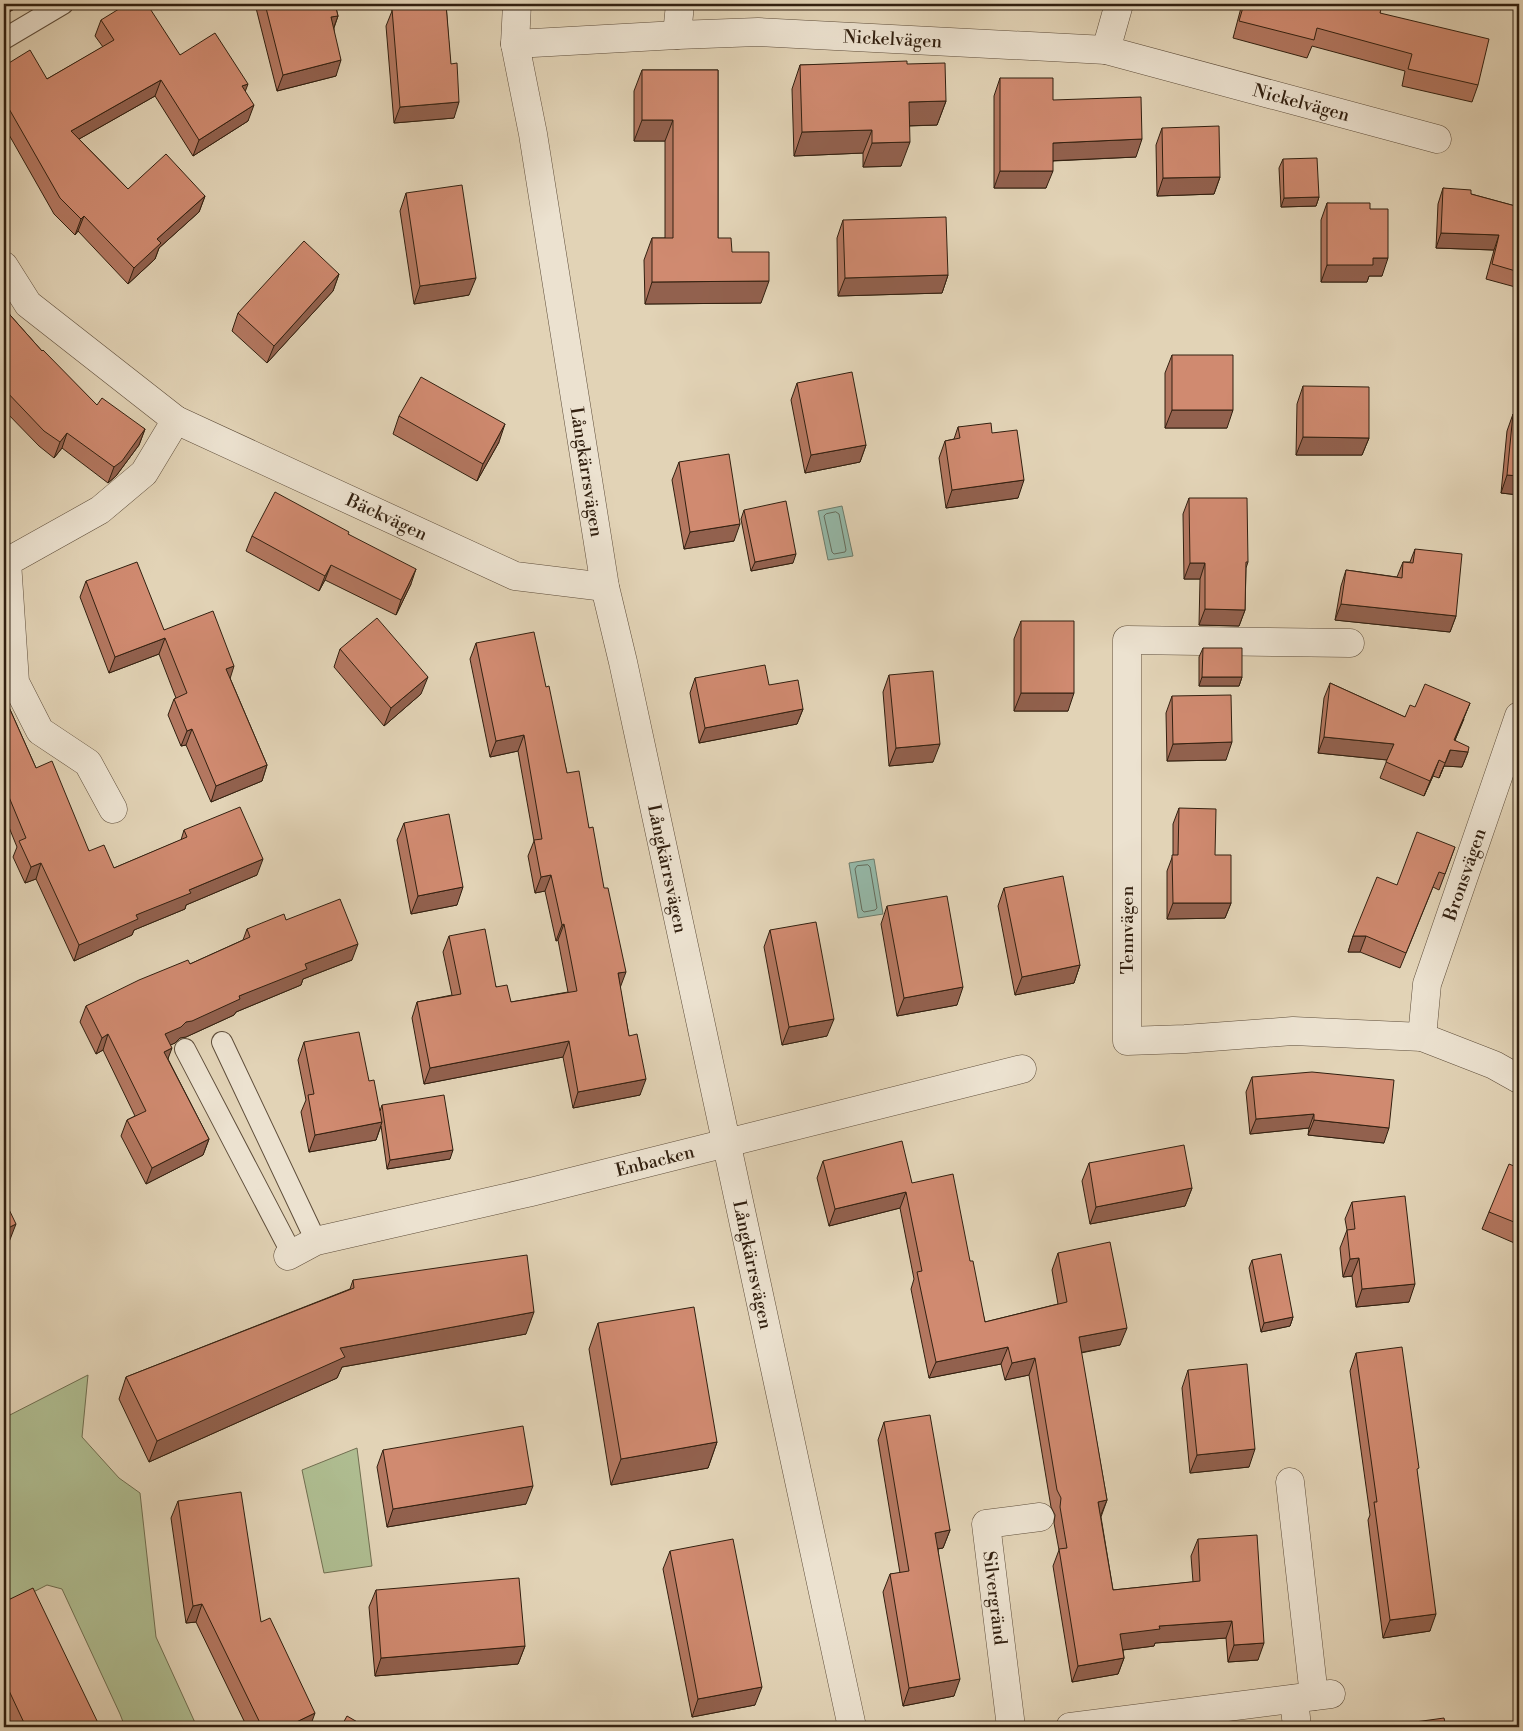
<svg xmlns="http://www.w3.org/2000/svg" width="1523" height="1731" font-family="'Libre Bodoni',serif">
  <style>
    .green { fill: #afbd91; stroke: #706e50 }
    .water { fill: #95b9a9; stroke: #6d7c6c }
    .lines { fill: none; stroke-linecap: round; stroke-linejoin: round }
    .shore { stroke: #646c5c; stroke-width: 1 }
    .service-casing { stroke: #5e4d3a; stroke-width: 22 }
    .minor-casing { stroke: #5e4d3a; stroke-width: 29 }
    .service { stroke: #ece2d0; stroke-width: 20 }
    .minor { stroke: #ece2d0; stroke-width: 28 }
    .wall { fill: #b37760; stroke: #322010 }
    .shaded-wall { fill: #92614e; stroke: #322010 }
    .building { fill: #d08a70; stroke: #322010 }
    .labels { text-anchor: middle; stroke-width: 4.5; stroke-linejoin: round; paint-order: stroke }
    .street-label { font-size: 18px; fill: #322010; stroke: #ece2d0 }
  </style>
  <rect width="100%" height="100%" fill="#e2d3b6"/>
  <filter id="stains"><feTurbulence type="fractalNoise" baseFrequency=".004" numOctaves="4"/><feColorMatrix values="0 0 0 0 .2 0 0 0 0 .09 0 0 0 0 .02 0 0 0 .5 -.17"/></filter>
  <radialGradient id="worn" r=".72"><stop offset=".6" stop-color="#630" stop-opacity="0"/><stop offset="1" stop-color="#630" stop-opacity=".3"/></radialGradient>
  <path class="green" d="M 88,1375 L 82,1437 L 119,1478 L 140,1493 L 156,1637 L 197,1727 L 125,1727 L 120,1714 L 62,1589 L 47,1585 L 4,1607 L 4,1418 Z
    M 357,1448 L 372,1566 L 324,1573 L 302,1470 Z"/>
  <path class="water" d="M 842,506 L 853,556 L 828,560 L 818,511 Z
    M 874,859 L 883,914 L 858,918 L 849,863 Z"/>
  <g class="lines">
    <path class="shore" d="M 836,512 L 839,514 L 846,550 L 845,552 L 834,554 L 832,552 L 824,516 L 826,514 Z
      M 868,865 L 870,867 L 877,908 L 875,910 L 864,912 L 862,910 L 855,869 L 857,866 Z"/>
    <g class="service-casing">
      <path id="service" d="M 4,39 L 63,4
        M 222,1042 L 316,1241
        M 185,1049 L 292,1254"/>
    </g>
    <g class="minor-casing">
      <g id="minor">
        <path id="s1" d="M 517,4 L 515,44 L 533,134 L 605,587 L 623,662 L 852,1727"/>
        <path d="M 677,35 L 680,4"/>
        <path id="s2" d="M 515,44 L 677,35 L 758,32 L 1106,50 L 1437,139"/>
        <path d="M 1106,50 L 1119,4"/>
        <path id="s3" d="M 4,266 L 28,304 L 176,420 L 515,576 L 605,587"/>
        <path d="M 1350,643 L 1127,640 L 1127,1041 L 1185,1039 L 1293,1031 L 1422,1037 L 1494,1065 L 1519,1079"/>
        <path d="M 113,809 L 88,763 L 40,731 L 15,682 L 7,562 L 100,510 L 144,473 L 176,420"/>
        <path id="s4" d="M 1422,1037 L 1427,984 L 1519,716"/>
        <path id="s5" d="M 288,1256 L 316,1241 L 531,1192 L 1022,1069"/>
        <path d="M 1290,1482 L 1314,1696"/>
        <path d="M 1294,1699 L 1297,1727"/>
        <path d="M 1011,1727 L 986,1524 L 1040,1517"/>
        <path d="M 1070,1727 L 1331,1694"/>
      </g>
    </g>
    <use href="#service" class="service"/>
    <use href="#minor" class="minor"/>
  </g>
  <path class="wall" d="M 255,4 L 335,4 L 338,16 L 334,28 L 336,76 L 277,91 Z
    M 390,4 L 446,4 L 454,118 L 394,123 L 386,26 L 392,11 Z
    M 1242,4 L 1382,4 L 1380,13 L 1478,85 L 1472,102 L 1402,86 L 1405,71 L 1312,46 L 1307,58 L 1233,38 Z
    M 101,20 L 180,55 L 245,92 L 248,121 L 193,156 L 155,96 L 79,139 L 128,189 L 205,196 L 199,212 L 159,248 L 155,259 L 128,284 L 78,231 L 75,235 L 54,214 L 4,126 L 4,66 L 47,79 L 103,47 L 95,36 Z
    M 907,64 L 946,101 L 937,125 L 909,126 L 901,166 L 863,167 L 863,153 L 794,156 L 792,89 L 800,65 Z
    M 642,70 L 718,70 L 718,238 L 732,252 L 761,303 L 645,304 L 644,260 L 652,238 L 665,238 L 665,141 L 634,141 L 634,91 Z
    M 1000,78 L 1053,100 L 1136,157 L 1053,161 L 1046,188 L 994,188 L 994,96 Z
    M 1162,128 L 1220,177 L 1214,194 L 1157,196 L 1156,145 Z
    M 1283,159 L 1319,197 L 1316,206 L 1281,207 L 1279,168 Z
    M 1443,188 L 1471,194 L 1519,207 L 1519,288 L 1486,279 L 1494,250 L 1436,248 L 1438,204 Z
    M 406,193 L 469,295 L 414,304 L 400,211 Z
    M 1327,203 L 1370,209 L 1382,276 L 1369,276 L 1367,282 L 1321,282 L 1321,220 Z
    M 843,220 L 948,275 L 942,293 L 838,296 L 837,238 Z
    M 339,274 L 333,291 L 267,363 L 232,331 L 238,313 Z
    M 4,305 L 10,315 L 42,351 L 97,405 L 145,429 L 139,445 L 116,476 L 108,483 L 62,448 L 54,458 L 39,446 L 4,410 Z
    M 1172,355 L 1227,428 L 1165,428 L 1165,373 Z
    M 797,383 L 866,445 L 860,462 L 805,473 L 791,400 Z
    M 1303,386 L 1369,438 L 1362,455 L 1296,455 L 1297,404 Z
    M 1513,414 L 1519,495 L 1501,493 L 1507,431 Z
    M 399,416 L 499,442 L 477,481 L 393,434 Z
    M 958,427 L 992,433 L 1018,498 L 946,508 L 939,458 L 945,441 L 954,439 Z
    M 679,462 L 734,541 L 684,549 L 672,480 Z
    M 1189,498 L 1248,562 L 1246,568 L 1245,610 L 1239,626 L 1199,625 L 1200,579 L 1184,579 L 1183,514 Z
    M 744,510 L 793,563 L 751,571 L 741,519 Z
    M 348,534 L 411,584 L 396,615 L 325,580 L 319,591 L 246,551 L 252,536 Z
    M 1415,549 L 1456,616 L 1450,632 L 1335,620 L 1341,586 L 1346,570 L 1397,577 L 1403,562 L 1410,562 Z
    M 86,581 L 164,630 L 230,678 L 267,765 L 262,781 L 211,802 L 186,745 L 181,746 L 168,715 L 174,699 L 176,698 L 159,654 L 109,673 L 80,597 Z
    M 1021,621 L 1068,711 L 1014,711 L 1014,639 Z
    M 476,643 L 546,687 L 567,773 L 589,828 L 620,988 L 640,1095 L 573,1108 L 563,1057 L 424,1084 L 412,1018 L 417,1002 L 452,995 L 443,952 L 449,936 L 511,1002 L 568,992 L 558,940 L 556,941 L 545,891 L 535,893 L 528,856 L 534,841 L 518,751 L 490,757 L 470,659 Z
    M 1203,648 L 1242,677 L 1239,686 L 1199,686 L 1199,657 Z
    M 340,649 L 421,694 L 384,726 L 334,667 Z
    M 889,675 L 933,762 L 889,766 L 883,692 Z
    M 695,678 L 769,685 L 803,709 L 797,724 L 699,743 L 690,693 Z
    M 1330,683 L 1405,717 L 1415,707 L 1464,719 L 1455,740 L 1468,752 L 1462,767 L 1444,766 L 1439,778 L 1433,776 L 1424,796 L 1380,778 L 1387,760 L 1318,753 L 1324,698 Z
    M 4,696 L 36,768 L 89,851 L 114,868 L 181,840 L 184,830 L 257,875 L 186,905 L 185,909 L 134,930 L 132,935 L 74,961 L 36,879 L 25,883 L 13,857 L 17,847 L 4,815 Z
    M 1172,696 L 1226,760 L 1167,761 L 1166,713 Z
    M 1179,808 L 1231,903 L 1225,918 L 1167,919 L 1167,871 L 1173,855 L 1173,824 Z
    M 404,823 L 457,905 L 411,914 L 397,840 Z
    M 1455,847 L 1439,890 L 1433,887 L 1400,968 L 1360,952 L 1348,952 L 1353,936 L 1397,885 Z
    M 1004,888 L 1080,965 L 1074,983 L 1015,995 L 998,906 Z
    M 887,906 L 957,1005 L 897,1016 L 881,924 Z
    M 286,920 L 352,960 L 303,979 L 301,985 L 236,1012 L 234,1015 L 186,1037 L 180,1038 L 175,1043 L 170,1045 L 168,1059 L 209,1139 L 203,1155 L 146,1184 L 121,1136 L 127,1120 L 135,1116 L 103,1050 L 96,1054 L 80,1022 L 86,1006 L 190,964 L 243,940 L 247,929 Z
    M 770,930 L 827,1036 L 782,1045 L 764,947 Z
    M 304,1042 L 369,1081 L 380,1111 L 382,1105 L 450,1159 L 387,1169 L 381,1126 L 376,1140 L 309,1152 L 301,1112 L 306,1100 L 298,1060 Z
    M 1252,1077 L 1384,1143 L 1308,1135 L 1309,1128 L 1250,1134 L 1246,1092 Z
    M 823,1161 L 912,1183 L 970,1261 L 985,1322 L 1058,1304 L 1052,1270 L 1058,1253 L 1120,1345 L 1081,1353 L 1107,1500 L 1101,1517 L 1113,1590 L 1193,1582 L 1191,1556 L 1198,1539 L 1258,1660 L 1228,1662 L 1226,1638 L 1155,1643 L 1154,1646 L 1123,1650 L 1124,1658 L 1118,1674 L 1072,1682 L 1053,1566 L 1059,1550 L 1054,1523 L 1055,1515 L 1051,1507 L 1029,1375 L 1005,1380 L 1001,1364 L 929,1378 L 911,1289 L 914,1279 L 900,1208 L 829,1226 L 817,1178 Z
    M 1089,1163 L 1192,1188 L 1185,1206 L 1090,1224 L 1082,1181 Z
    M 1519,1168 L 1519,1245 L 1482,1229 L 1489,1212 Z
    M 1352,1202 L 1409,1302 L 1356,1307 L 1352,1276 L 1343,1277 L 1340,1248 L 1347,1230 L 1345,1219 Z
    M 1252,1260 L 1293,1317 L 1290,1326 L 1261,1332 L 1249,1268 Z
    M 353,1280 L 526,1334 L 342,1367 L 337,1378 L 149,1462 L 119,1399 L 126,1377 L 350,1289 Z
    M 598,1323 L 717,1442 L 708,1468 L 611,1485 L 589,1349 Z
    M 1356,1353 L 1417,1473 L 1430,1631 L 1383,1638 L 1368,1520 L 1370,1515 L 1350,1371 Z
    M 1188,1370 L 1249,1467 L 1190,1473 L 1182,1388 Z
    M 884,1422 L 950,1530 L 943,1548 L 938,1549 L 954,1696 L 903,1706 L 883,1592 L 890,1574 L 900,1573 L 878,1440 Z
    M 383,1450 L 526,1504 L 387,1527 L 377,1467 Z
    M 178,1501 L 310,1727 L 247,1727 L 196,1622 L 186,1623 L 171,1518 Z
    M 670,1551 L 755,1705 L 692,1717 L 663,1569 Z
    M 376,1590 L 525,1646 L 518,1664 L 375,1676 L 369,1607 Z
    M 4,1602 L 100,1727 L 5,1727 L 4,1725 Z"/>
  <path class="shaded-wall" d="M 4,4 L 23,4 L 4,15 Z
    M 338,16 L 332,32 L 331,17 Z
    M 341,60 L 336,76 L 277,91 L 283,75 Z
    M 161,80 L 155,96 L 65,147 L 71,131 Z
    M 248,84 L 242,100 L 242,86 Z
    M 946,101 L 937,125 L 900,126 L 909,102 Z
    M 459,102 L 454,118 L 394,123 L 400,107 Z
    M 254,105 L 248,121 L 193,156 L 199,140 Z
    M 642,120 L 673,120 L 665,141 L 634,141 Z
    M 872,130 L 863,153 L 794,156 L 802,132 Z
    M 1142,139 L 1136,157 L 1046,161 L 1053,143 Z
    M 910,142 L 901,166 L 863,167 L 872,143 Z
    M 1000,171 L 1053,171 L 1046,188 L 994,188 Z
    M 1220,177 L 1214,194 L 1157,196 L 1163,178 Z
    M 205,196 L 199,212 L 159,248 L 155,259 L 128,284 L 134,268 L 157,239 Z
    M 1319,197 L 1316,206 L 1281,207 L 1284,198 Z
    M 84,216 L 78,231 L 75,235 L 81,219 Z
    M 1441,233 L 1499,235 L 1494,250 L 1436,248 Z
    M 1373,258 L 1388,258 L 1382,276 L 1369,276 L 1367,282 L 1321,282 L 1327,265 Z
    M 339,274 L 333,291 L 267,363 L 274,346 Z
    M 948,275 L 942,293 L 838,296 L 845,278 Z
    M 476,278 L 469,295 L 414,304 L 420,286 Z
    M 769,281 L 761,303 L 645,304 L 652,282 Z
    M 1172,410 L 1233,410 L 1227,428 L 1165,428 Z
    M 505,424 L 499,442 L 477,481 L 483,464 Z
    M 145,429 L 139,445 L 116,476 L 108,483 L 114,467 Z
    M 67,433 L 62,448 L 54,458 L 60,442 Z
    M 1303,437 L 1369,438 L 1362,455 L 1296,455 Z
    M 866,445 L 860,462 L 805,473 L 811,455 Z
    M 1507,475 L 1519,476 L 1519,495 L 1501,493 Z
    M 1024,480 L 1018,498 L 946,508 L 952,490 Z
    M 740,524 L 734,541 L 684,549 L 690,532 Z
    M 796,554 L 793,563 L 751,571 L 755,562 Z
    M 1190,563 L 1205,563 L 1200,579 L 1184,579 Z
    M 331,565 L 325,580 L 319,591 L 325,576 Z
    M 416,569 L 411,584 L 396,615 L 401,600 Z
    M 1341,604 L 1456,616 L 1450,632 L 1335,620 Z
    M 1205,609 L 1245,610 L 1239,626 L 1199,625 Z
    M 165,638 L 159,654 L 109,673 L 115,657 Z
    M 234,666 L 229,682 L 226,669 Z
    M 428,677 L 421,694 L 384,726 L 391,708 Z
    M 1202,677 L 1242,677 L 1239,686 L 1199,686 Z
    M 1021,693 L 1074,693 L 1068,711 L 1014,711 Z
    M 1470,703 L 1451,750 L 1468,752 L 1462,767 L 1444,766 L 1439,778 Z
    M 803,709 L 797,724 L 699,743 L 705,728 Z
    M 192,729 L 186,745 L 181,746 L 187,731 Z
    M 524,735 L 518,751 L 490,757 L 496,741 Z
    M 1324,737 L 1394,744 L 1388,760 L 1318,753 Z
    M 1232,742 L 1226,760 L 1167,761 L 1173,744 Z
    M 940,744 L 933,762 L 889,766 L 896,748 Z
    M 1439,760 L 1433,776 L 1424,796 L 1430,781 Z
    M 267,765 L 262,781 L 211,802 L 216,786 Z
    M 263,859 L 257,875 L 186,905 L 185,909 L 134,930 L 132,935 L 74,961 L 79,945 L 136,915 L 189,890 Z
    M 41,863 L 36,879 L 25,883 L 31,867 Z
    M 551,875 L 545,891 L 535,893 L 541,877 Z
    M 463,887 L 457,905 L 411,914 L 418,896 Z
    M 1173,903 L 1231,903 L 1225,918 L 1167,919 Z
    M 564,924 L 558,940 L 556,941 L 562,925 Z
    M 1353,936 L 1366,936 L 1360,952 L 1348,952 Z
    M 358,944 L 352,960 L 303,979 L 301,985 L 236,1012 L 234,1015 L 186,1037 L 180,1038 L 175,1043 L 159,1050 L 165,1034 L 186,1022 L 305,964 Z
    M 1080,965 L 1074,983 L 1015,995 L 1022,977 Z
    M 626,972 L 620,988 L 618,973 Z
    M 963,987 L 957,1005 L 897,1016 L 904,998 Z
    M 834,1019 L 827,1036 L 782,1045 L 789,1027 Z
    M 108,1034 L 103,1050 L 96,1054 L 102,1038 Z
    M 569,1041 L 563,1057 L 424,1084 L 430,1068 Z
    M 172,1048 L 166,1064 L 164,1052 Z
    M 646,1079 L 640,1095 L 573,1108 L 578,1092 Z
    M 1314,1114 L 1309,1128 L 1250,1134 L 1256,1119 Z
    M 1314,1120 L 1389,1128 L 1384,1143 L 1308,1135 Z
    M 382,1122 L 376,1140 L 309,1152 L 315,1135 Z
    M 209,1139 L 203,1155 L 146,1184 L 152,1168 Z
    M 453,1150 L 450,1159 L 387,1169 L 390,1160 Z
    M 1192,1188 L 1185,1206 L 1090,1224 L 1096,1207 Z
    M 906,1192 L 900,1208 L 829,1226 L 835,1209 Z
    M 16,1224 L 9,1242 L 4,1245 L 4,1230 Z
    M 1359,1258 L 1352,1276 L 1343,1277 L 1350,1259 Z
    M 1415,1284 L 1409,1302 L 1356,1307 L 1362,1289 Z
    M 534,1312 L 526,1334 L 342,1367 L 337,1378 L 149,1462 L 157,1441 L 340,1348 Z
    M 1293,1317 L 1290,1326 L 1261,1332 L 1264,1323 Z
    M 1127,1328 L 1120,1345 L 1073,1354 L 1079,1337 Z
    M 1008,1347 L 1001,1364 L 929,1378 L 936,1362 Z
    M 1035,1358 L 1029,1375 L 1005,1380 L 1012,1363 Z
    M 717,1442 L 708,1468 L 611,1485 L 621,1459 Z
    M 1255,1449 L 1249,1467 L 1190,1473 L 1197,1455 Z
    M 533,1486 L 526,1504 L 387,1527 L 393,1509 Z
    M 1107,1500 L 1100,1517 L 1098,1502 Z
    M 950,1530 L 943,1548 L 929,1550 L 935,1533 Z
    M 202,1604 L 196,1622 L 186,1623 L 193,1606 Z
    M 1436,1614 L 1430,1631 L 1383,1638 L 1390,1620 Z
    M 1232,1621 L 1226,1638 L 1155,1643 L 1154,1646 L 1114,1651 L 1120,1634 L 1159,1626 Z
    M 1264,1643 L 1258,1660 L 1228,1662 L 1234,1645 Z
    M 525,1646 L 518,1664 L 375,1676 L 381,1658 Z
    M 1124,1658 L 1118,1674 L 1072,1682 L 1078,1666 Z
    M 960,1679 L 954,1696 L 903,1706 L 909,1688 Z
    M 762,1687 L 755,1705 L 692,1717 L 698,1699 Z
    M 315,1713 L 310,1727 L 286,1727 Z"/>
  <path class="building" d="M 127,4 L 147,4 L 180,55 L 215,33 L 248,84 L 242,86 L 254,105 L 199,140 L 161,80 L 71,131 L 128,189 L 166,154 L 205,196 L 157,239 L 161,243 L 134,268 L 84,216 L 81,219 L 60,198 L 4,100 L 4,66 L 30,50 L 47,79 L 114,40 L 101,20 Z
    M 265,4 L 335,4 L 338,16 L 331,17 L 341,60 L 283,75 Z
    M 399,4 L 446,4 L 451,64 L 457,63 L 459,102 L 400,107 L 392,9 L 400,9 Z
    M 1244,4 L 1382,4 L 1380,13 L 1489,39 L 1478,85 L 1408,69 L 1412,54 L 1317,28 L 1314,40 L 1239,21 Z
    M 907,61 L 907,64 L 945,63 L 946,101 L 909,102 L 910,142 L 872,143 L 872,130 L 802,132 L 800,65 Z
    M 642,70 L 718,70 L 718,238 L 731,238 L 732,252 L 769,252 L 769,281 L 652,282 L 652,238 L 673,238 L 673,120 L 642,120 Z
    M 1000,78 L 1053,78 L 1053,100 L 1141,97 L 1142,139 L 1053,143 L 1053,171 L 1000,171 Z
    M 1219,126 L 1220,177 L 1163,178 L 1162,128 Z
    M 1317,158 L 1319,197 L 1284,198 L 1283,159 Z
    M 462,185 L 476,278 L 420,286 L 406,193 Z
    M 1443,188 L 1471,190 L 1471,194 L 1519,207 L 1519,272 L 1492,264 L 1499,235 L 1441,233 Z
    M 1327,203 L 1370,203 L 1370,209 L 1388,209 L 1388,258 L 1373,258 L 1373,265 L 1327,265 Z
    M 946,217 L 948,275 L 845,278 L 843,220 Z
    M 304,241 L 339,274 L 274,346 L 238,313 Z
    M 4,305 L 10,315 L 42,351 L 43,350 L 97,405 L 102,398 L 145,429 L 122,461 L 114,467 L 67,433 L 60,442 L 44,431 L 4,389 Z
    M 1172,355 L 1233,355 L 1233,410 L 1172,410 Z
    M 852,372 L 866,445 L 811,455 L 797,383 Z
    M 421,377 L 505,424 L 483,464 L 399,416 Z
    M 1303,386 L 1369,387 L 1369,438 L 1303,437 Z
    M 1513,414 L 1519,414 L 1519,476 L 1507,475 Z
    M 991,423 L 992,433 L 1017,430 L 1024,480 L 952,490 L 945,441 L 960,438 L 958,427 Z
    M 729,454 L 740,524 L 690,532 L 679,462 Z
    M 275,492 L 349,532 L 348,534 L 416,569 L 401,600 L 331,565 L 325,576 L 252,536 Z
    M 1189,498 L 1247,498 L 1248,562 L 1246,562 L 1245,610 L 1205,609 L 1205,563 L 1190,563 Z
    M 786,501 L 796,554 L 755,562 L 744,510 Z
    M 1415,549 L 1462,554 L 1456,616 L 1341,604 L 1346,570 L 1402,578 L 1403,562 L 1413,563 Z
    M 137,562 L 164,630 L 213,611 L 234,666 L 226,669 L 267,765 L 216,786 L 192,729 L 187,731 L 174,699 L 187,693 L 165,638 L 115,657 L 86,581 Z
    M 377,618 L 428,677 L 391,708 L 340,649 Z
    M 1021,621 L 1074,621 L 1074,693 L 1021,693 Z
    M 534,632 L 546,687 L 549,686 L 567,773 L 579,771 L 589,828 L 593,827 L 604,888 L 608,888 L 626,972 L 618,973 L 629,1036 L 637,1034 L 646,1079 L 578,1092 L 569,1041 L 430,1068 L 417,1002 L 461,994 L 449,936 L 485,929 L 496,987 L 507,985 L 511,1002 L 577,991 L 564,924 L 562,925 L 551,875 L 541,877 L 534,840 L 542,839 L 524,735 L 496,741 L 476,643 Z
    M 1203,648 L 1242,648 L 1242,677 L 1202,677 Z
    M 765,665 L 769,685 L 798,680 L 803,709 L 705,728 L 695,678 Z
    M 933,671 L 940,744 L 896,748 L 889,675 Z
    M 1330,683 L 1405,717 L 1410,705 L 1415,707 L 1425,684 L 1470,703 L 1454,740 L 1469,747 L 1468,752 L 1450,750 L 1445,763 L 1439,760 L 1430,781 L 1386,762 L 1394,744 L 1324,737 Z
    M 1231,695 L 1232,742 L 1173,744 L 1172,696 Z
    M 4,696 L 36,768 L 52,761 L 89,851 L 104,845 L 114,868 L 187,837 L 184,830 L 240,807 L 263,859 L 189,890 L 191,893 L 136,915 L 138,919 L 79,945 L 41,863 L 31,867 L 19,841 L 26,838 L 4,785 Z
    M 1179,808 L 1216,809 L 1215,855 L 1231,855 L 1231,903 L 1173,903 L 1172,855 L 1178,855 Z
    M 449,814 L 463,887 L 418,896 L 404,823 Z
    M 1417,832 L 1455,847 L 1445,874 L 1439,872 L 1406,953 L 1366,936 L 1353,936 L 1377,877 L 1397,885 Z
    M 1063,876 L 1080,965 L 1022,977 L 1004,888 Z
    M 947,896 L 963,987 L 904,998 L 887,906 Z
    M 340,899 L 358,944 L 305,964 L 307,969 L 239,996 L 240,999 L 192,1021 L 186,1022 L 181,1027 L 165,1034 L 172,1048 L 164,1052 L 209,1139 L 152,1168 L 127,1120 L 146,1111 L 108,1034 L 102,1038 L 86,1006 L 139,980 L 188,960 L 190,964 L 250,937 L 247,929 L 284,914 L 286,920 Z
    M 816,922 L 834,1019 L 789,1027 L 770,930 Z
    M 359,1032 L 369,1081 L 374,1080 L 382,1122 L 315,1135 L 308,1095 L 314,1094 L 304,1042 Z
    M 1312,1072 L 1394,1080 L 1389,1128 L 1314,1120 L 1314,1114 L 1256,1119 L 1252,1077 Z
    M 444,1095 L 453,1150 L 390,1160 L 382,1105 Z
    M 902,1141 L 912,1183 L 953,1174 L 970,1261 L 973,1261 L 985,1322 L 1067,1302 L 1058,1253 L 1110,1242 L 1127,1328 L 1079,1337 L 1107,1500 L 1098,1502 L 1113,1590 L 1200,1581 L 1198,1539 L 1257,1535 L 1264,1643 L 1234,1645 L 1232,1621 L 1159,1626 L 1160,1629 L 1120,1634 L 1124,1658 L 1078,1666 L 1059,1549 L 1067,1548 L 1060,1507 L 1061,1498 L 1057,1490 L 1035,1358 L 1012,1363 L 1008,1347 L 936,1362 L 917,1272 L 922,1271 L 906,1192 L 835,1209 L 823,1161 Z
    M 1184,1145 L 1192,1188 L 1096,1207 L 1089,1163 Z
    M 1509,1164 L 1519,1168 L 1519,1224 L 1489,1212 Z
    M 1405,1196 L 1415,1284 L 1362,1289 L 1359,1258 L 1350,1259 L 1347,1230 L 1355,1229 L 1352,1202 Z
    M 4,1199 L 16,1224 L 4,1230 Z
    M 1281,1254 L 1293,1317 L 1264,1323 L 1252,1260 Z
    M 527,1255 L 534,1312 L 340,1348 L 345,1357 L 157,1441 L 126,1377 L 354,1288 L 353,1280 Z
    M 694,1307 L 717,1442 L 621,1459 L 598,1323 Z
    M 1402,1347 L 1419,1468 L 1417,1469 L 1436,1614 L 1390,1620 L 1374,1502 L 1377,1502 L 1356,1353 Z
    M 1247,1364 L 1255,1449 L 1197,1455 L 1188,1370 Z
    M 930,1415 L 950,1530 L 935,1533 L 960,1679 L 909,1688 L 890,1574 L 909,1571 L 884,1422 Z
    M 523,1426 L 533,1486 L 393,1509 L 383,1450 Z
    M 241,1492 L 261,1622 L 270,1618 L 315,1713 L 286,1727 L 262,1727 L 202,1604 L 193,1606 L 178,1501 Z
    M 733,1539 L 762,1687 L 698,1699 L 670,1551 Z
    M 519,1578 L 525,1646 L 381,1658 L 376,1590 Z
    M 33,1588 L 100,1727 L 26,1727 L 4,1680 L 4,1602 Z
    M 347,1716 L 366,1727 L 341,1727 Z
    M 1444,1718 L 1446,1727 L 1379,1727 Z"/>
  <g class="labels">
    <g class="street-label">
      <text dy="6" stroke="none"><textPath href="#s2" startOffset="378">Nickelvägen</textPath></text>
      <text dy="6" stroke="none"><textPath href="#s2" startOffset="794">Nickelvägen</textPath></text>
      <text dy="6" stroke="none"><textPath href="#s1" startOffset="474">Långkärrsvägen</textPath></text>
      <text dy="6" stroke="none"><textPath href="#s3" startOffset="465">Bäckvägen</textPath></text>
      <text dy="6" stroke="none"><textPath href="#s1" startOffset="879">Långkärrsvägen</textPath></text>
      <text dy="6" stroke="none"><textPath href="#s4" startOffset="169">Bronsvägen</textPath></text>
      <text transform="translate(1127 930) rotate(-90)" y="6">Tennvägen</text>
      <text dy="6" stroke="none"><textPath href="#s5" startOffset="380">Enbacken</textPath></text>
      <text dy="6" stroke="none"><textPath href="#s1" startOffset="1284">Långkärrsvägen</textPath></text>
      <text transform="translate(995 1598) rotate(83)" y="6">Silvergränd</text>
    </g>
  </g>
  <rect width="1523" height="1731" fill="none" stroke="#e2d3b6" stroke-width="20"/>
  <rect x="5" y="5" width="1513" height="1721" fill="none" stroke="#322010" stroke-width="2.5"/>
  <rect x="10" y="10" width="1503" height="1711" fill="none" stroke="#322010"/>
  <rect width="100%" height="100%" filter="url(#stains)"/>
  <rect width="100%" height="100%" fill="url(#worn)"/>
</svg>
